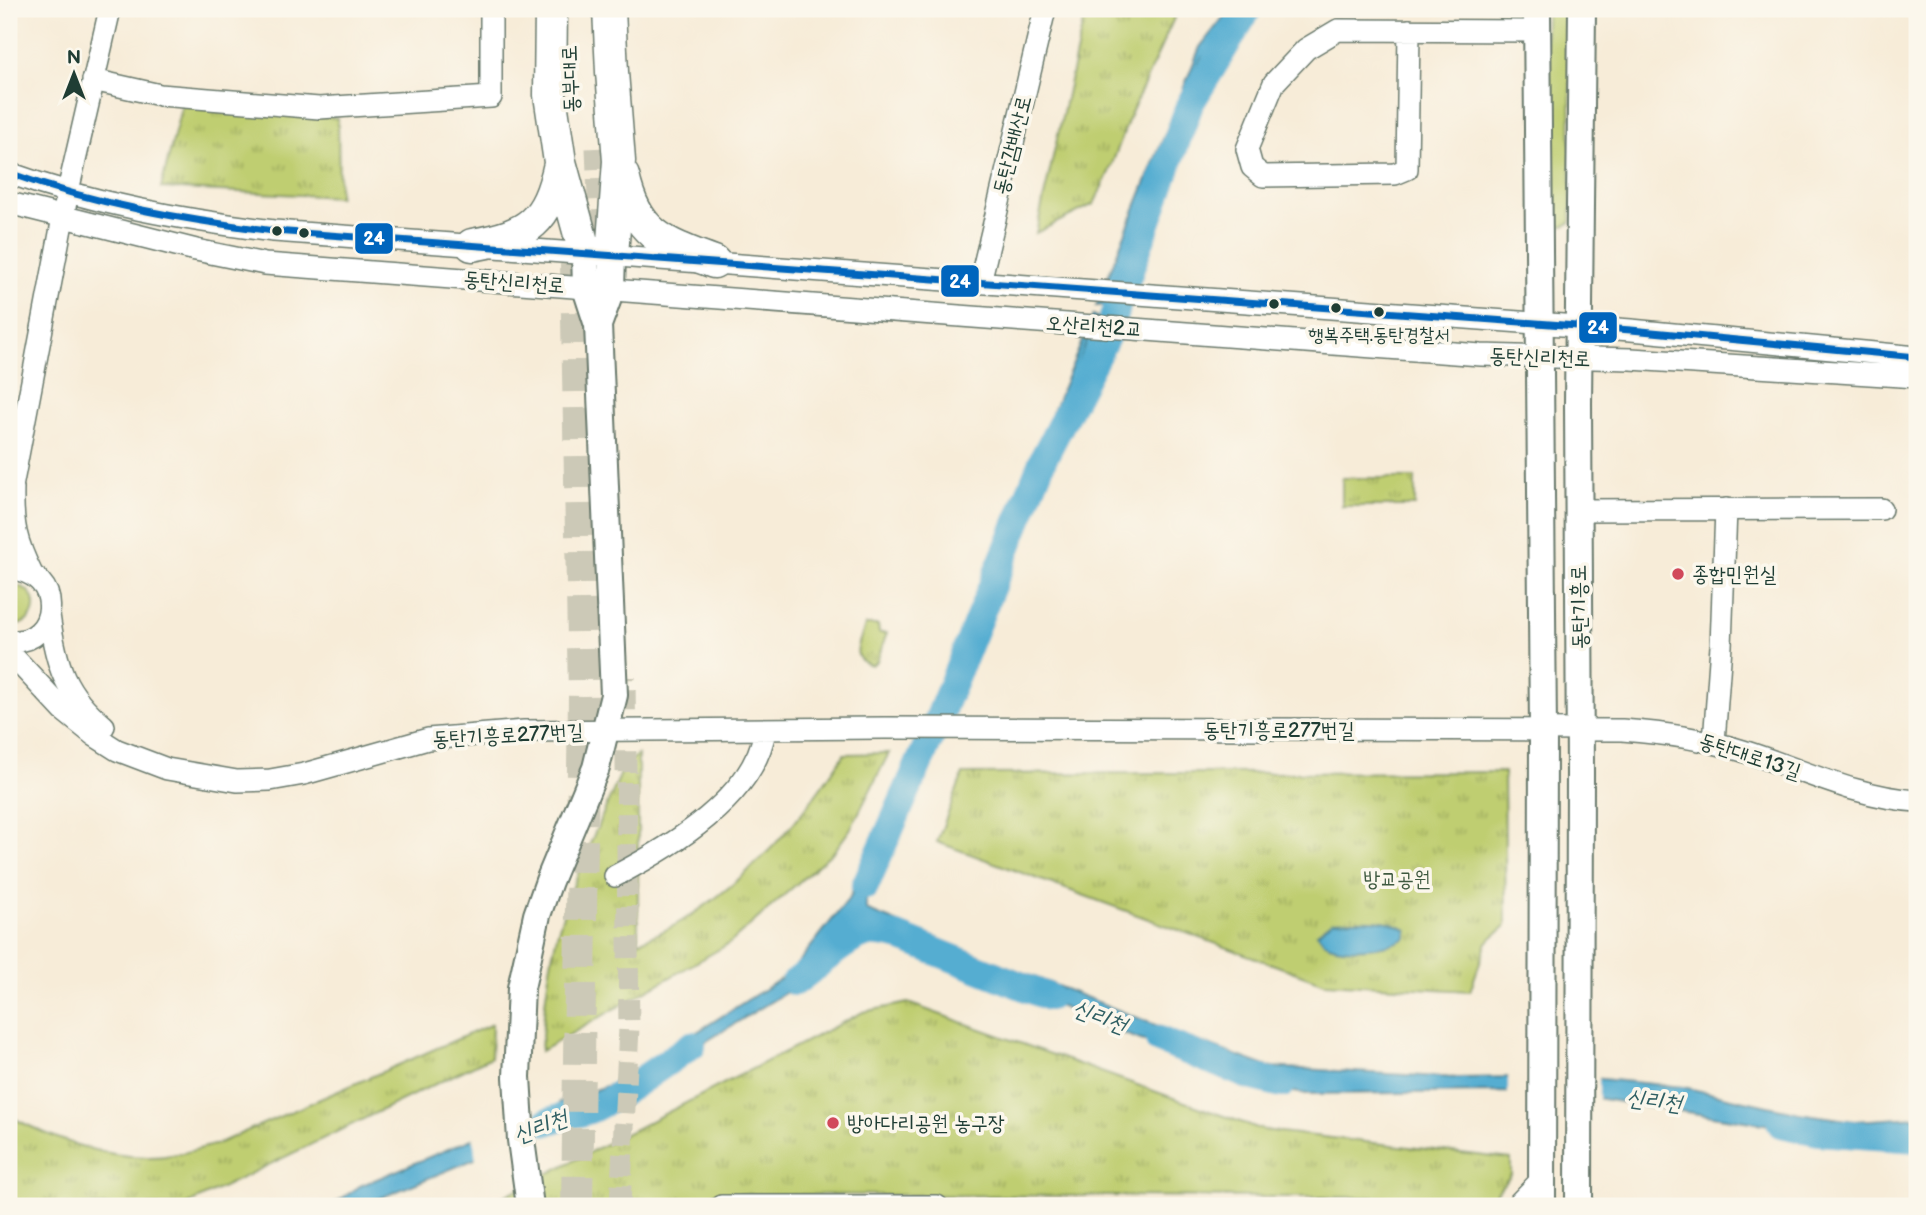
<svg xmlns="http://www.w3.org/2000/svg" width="1926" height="1215" font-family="'Balsamiq Sans','Poor Story',sans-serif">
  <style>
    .grass { fill: #bfce71; stroke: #6f8652; stroke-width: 2 }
    .park { fill: url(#park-tufts); stroke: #6f8652; stroke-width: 2 }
    .water { fill: #54add1; stroke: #3a7582; stroke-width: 2 }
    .pier { fill: #f7ecd8 }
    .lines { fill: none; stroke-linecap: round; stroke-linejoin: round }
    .river { stroke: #54add1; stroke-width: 28 }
    .minor-tunnel { stroke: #ccc9b7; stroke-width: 21; stroke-dasharray: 21 10; stroke-linecap: butt }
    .highway-tunnel { stroke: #ccc9b7; stroke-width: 32; stroke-dasharray: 32 16; stroke-linecap: butt }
    .minor-casing { stroke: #6b7a6d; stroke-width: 24 }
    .major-casing { stroke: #6b7a6d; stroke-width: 30 }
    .highway-casing { stroke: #6b7a6d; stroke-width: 35 }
    .minor { stroke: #fff; stroke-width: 21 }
    .major { stroke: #fff; stroke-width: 26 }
    .highway { stroke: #fff; stroke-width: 32 }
    .bus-1-casing { stroke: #fbf7ec; stroke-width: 12 }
    .bus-1 { stroke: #0065bd; stroke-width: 7 }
    .bus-dot { fill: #1f3d34; stroke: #fbf7ec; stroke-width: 2.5 }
    .poi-dot { fill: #d1495b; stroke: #fbf7ec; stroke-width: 2.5 }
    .labels { text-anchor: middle; stroke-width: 7; stroke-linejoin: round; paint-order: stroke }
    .bus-label { font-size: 19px; fill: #1f3d34; stroke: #fbf7ec }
    .street-label { font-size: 21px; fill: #1f3d34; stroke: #fbf7ec }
    .poi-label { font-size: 21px; fill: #1f3d34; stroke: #fbf7ec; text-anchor: start }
    .park-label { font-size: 21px; fill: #3f5a40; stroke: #fbf7ec }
    .water-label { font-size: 23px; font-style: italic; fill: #2f5f63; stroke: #fbf7ec }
    .line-badge { stroke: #fbf7ec; stroke-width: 2.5 }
    .badge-label { font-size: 19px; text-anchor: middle; font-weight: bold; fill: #fff }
  </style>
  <defs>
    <pattern id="park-tufts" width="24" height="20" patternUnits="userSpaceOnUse" patternTransform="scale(1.75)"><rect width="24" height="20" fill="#bfce71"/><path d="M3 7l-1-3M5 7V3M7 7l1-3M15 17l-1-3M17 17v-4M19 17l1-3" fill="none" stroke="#9ba85e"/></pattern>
  </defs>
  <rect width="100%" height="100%" fill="#fbf7ec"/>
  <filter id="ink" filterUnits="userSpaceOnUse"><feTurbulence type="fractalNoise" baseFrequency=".0143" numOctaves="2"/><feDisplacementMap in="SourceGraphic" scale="14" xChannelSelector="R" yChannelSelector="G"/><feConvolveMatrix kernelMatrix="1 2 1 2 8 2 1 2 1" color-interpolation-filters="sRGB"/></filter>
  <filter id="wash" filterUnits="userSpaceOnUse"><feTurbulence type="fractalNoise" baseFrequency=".00686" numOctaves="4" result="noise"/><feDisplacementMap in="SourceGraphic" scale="28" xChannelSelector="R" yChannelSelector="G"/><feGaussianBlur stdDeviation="1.57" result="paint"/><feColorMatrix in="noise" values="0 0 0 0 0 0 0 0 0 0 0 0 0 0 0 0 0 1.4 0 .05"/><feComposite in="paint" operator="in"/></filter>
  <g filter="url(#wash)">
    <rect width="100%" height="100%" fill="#f7ecd8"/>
    <path class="grass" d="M 1546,9 L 1570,9 L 1571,222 C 1563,228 1559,227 1552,222 L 1552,136 L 1545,79 Z
      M 9,585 C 44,584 41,629 9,625 Z"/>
    <path class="park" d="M 1086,9 L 1168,9 L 1175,16 L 1131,113 L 1109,172 L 1094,204 L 1036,233 Z
      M 182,104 L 338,118 L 339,197 L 161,188 Z
      M 1342,478 L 1415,478 L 1415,506 L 1342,506 Z
      M 865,625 L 878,625 L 879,633 L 887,633 L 877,661 L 872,665 C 846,659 862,640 865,625 Z
      M 889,753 L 851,828 L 835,850 L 730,943 L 541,1051 C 544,1008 548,966 560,924 C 577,869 602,817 625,764 L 638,755 L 638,942 C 652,936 668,930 682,921 C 751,878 800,822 844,754 Z
      M 1504,772 L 1506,926 L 1487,942 L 1470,991 L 1324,983 L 937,842 L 963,774 Z
      M 908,1003 L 1263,1130 L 1511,1159 L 1511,1175 L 1492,1198 L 712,1194 L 711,1206 L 485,1206 L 863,1012 Z
      M 492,1024 L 491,1057 L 184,1206 L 9,1206 L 9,1116 C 52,1138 99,1157 148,1157 C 172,1157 195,1150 217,1144 Z"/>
    <path class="water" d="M 1230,9 L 1249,9 L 1200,60 L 1105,305 L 1096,306 L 1200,47 Z
      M 1093,315 L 1097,317 L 931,721 L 924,720 Z
      M 919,737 L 923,738 L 866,890 L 866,910 L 1186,1037 L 1268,1067 L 1458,1078 L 1571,1076 L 1683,1087 L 1799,1113 L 1854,1121 L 1917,1117 L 1917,1139 L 1816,1132 L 1570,1094 L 1561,1080 L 1562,1095 L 1501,1092 L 1306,1094 L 1256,1086 L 1244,1074 L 1192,1053 L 1178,1054 L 1098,1024 L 1015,983 L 978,969 L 956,955 L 947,945 L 861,922 L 806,980 L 702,1044 L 560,1124 L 361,1206 L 331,1206 L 360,1186 L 565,1100 L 618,1082 L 790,973 L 850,897 Z
      M 1333,921 C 1356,920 1388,916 1407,930 L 1406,938 C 1389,948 1340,954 1324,942 C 1321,939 1320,936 1317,933 Z"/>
    <path class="pier" d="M 1560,1071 L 1564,1075 L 1571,1072 L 1599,1075 L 1599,1101 L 1569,1097 L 1565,1090 L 1565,1096 L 1562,1098 L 1508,1096 L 1508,1073 Z
      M 558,1099 L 560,1127 L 476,1162 L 473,1134 Z"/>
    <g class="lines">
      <path class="river" d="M 865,886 L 935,727 L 1044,457 L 1106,337 L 1190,104 L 1248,9
        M 795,982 C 814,969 848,937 869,933 C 879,932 887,934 897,936 L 1049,997
        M 1159,1040 L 1249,1076 L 1282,1084
        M 547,1122 C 562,1116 580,1115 594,1108 C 630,1090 659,1067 692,1045
        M 1781,1124 L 1819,1132 L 1917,1139"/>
    </g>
  </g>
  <g filter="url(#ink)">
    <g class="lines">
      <path class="minor-tunnel" d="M 596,148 L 600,246
        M 620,1206 L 629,1028 L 625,677"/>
      <path class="highway-tunnel" d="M 576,264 L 584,696 L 577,1206"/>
      <g class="minor-casing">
        <path id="minor" d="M 1409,30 L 1407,169 L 1395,174 L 1263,176 L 1252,167 L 1247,149 L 1274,83 L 1306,49 L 1338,30 L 1537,31
          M 93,80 L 160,95 L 319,108 L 491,97 L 491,9
          M 9,173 C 94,204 184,220 274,231 L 1631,330 L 1917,357
          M 9,203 L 196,250 L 265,264 L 1481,355 L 1631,359 L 1917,377
          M 980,282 L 1045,9
          M 13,488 C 12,524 16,542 32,574
          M 9,503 L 68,191 L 110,9
          M 1578,510 L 1881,509
          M 9,569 C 66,571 60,646 9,641
          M 49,615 C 56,665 64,693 104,726
          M 9,652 L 64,711 L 95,736 L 117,750 L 167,769 L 237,781 L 270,780 L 304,774 L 428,739 L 524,731 L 885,728 L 1622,730 C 1664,733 1702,738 1743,751 C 1801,769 1855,797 1917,801
          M 1714,742 L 1721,646 L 1726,509
          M 615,876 C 671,847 755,797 765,730
          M 721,1206 L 937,1206
          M 1516,1206 L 1542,1179"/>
      </g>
      <g class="major-casing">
        <path id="major" d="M 1537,9 L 1543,731 L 1542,1206
          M 598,325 L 611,290 L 612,255
          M 530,1206 L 521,1140 L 517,1077 L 521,988 L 537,915 L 549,881 L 596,768 L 614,695 L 598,325 L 586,288 L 585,253
          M 1579,1206 L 1580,772 L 1578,404 L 1582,9"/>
      </g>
      <g class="highway-casing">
        <path id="highway" d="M 551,9 L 550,95 L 560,162 L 585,253
          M 609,9 L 612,72 L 619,161 L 612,255
          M 623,176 C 636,234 662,243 714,262
          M 472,245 C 530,235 547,222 560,164"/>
      </g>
      <use href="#minor" class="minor"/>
      <use href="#major" class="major"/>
      <use href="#highway" class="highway"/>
      <g class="bus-1-casing">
        <path id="bus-1" d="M 9,173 C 94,204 184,220 274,231 L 1631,330 L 1917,357"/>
      </g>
      <use href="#bus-1" class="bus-1"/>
    </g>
  </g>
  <g class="bus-dot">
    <circle cx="277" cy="231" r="6"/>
    <circle cx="304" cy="233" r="6"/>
    <circle cx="1274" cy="304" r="6"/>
    <circle cx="1336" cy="308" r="6"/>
    <circle cx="1379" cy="312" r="6"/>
  </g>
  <g class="poi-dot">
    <circle cx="1678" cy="574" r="7"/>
    <circle cx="833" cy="1123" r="7"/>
  </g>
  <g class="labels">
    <g class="bus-label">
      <text x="1379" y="341">행복주택.동탄경찰서</text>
    </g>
    <g class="street-label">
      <text transform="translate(570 79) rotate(-92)" y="7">동부대로</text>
      <text transform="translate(1012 145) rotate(-76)" y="7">동탄감배산로</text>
      <text transform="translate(514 282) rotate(4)" y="7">동탄신리천로</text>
      <text transform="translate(1094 326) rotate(4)" y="7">오산리천2교</text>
      <text transform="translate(1540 357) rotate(2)" y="7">동탄신리천로</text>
      <text transform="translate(1579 607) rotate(-91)" y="7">동탄기흥로</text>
      <text x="1279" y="737">동탄기흥로277번길</text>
      <text transform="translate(508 735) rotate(-3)" y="7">동탄기흥로277번길</text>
      <text transform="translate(1750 756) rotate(18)" y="7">동탄대로13길</text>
    </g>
    <g class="poi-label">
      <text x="1692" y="581">종합민원실</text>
      <text x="847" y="1130">방아다리공원 농구장</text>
    </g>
    <g class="park-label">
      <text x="1397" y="886">방교공원</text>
    </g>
    <g class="water-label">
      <text transform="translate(1100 1016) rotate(21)" y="8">신리천</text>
      <text transform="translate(1654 1100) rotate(7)" y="8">신리천</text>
      <text transform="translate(540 1126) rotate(-20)" y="8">신리천</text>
    </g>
  </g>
  <g class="line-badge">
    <rect x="354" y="222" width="40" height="33" rx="7" fill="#0065bd"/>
    <rect x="940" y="264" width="40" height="34" rx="7" fill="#0065bd"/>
    <rect x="1578" y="311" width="40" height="33" rx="7" fill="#0065bd"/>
  </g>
  <g class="badge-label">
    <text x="374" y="245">24</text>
    <text x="960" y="288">24</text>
    <text x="1598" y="334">24</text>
  </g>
  <rect width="1926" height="1215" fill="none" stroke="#fbf7ec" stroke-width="35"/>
  <g transform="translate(74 74)" stroke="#fbf7ec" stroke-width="5" paint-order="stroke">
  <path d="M0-5L12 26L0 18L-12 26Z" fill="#1f3d34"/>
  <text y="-10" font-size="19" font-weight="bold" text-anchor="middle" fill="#1f3d34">N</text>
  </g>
</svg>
